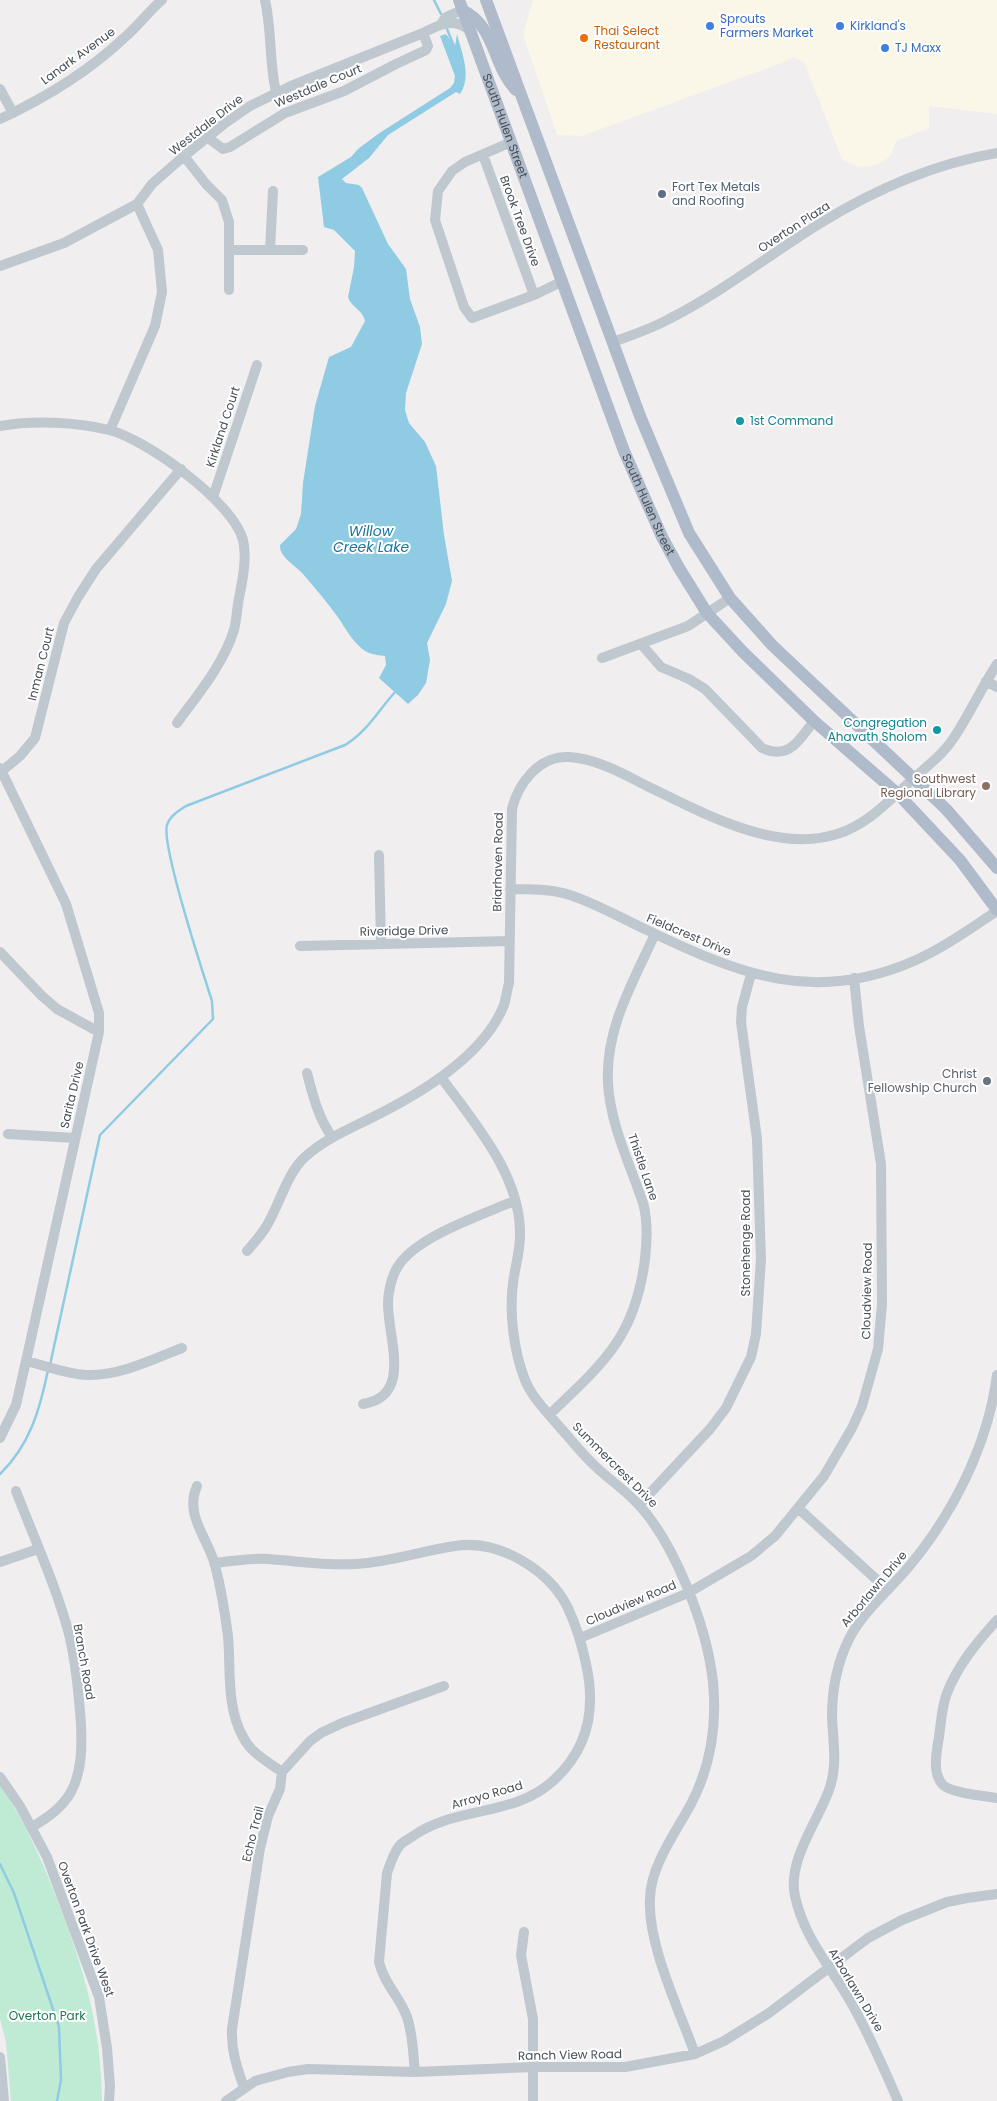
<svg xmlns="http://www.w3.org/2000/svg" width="997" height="2101" font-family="Poppins,sans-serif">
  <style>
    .commercial { fill: #faf6e8 }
    .green { fill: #bfebd4 }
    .water { fill: #90cbe4 }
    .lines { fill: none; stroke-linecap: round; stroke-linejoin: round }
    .stream { stroke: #90cbe4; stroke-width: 2.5 }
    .minor { stroke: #bfc7cf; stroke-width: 10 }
    .major { stroke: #afbbca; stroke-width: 12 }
    .shop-dot { fill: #3f7fe0; stroke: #fff; stroke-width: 2 }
    .food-dot { fill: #e8710a; stroke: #fff; stroke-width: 2 }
    .service-dot { fill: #5c6f8a; stroke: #fff; stroke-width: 2 }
    .culture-dot { fill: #0f9aa8; stroke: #fff; stroke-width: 2 }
    .education-dot { fill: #8d6e63; stroke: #fff; stroke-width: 2 }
    .worship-dot { fill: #6b7280; stroke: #fff; stroke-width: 2 }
    .labels { text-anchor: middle; stroke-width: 4; stroke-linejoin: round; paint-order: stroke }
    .shop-label { font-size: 12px; fill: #366cbe; stroke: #fff; text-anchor: start }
    .food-label { font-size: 12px; fill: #c56008; stroke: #fff; text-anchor: start }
    .street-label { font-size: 12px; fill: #474f59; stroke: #fff }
    .service-label { font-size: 12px; fill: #4e5e75; stroke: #fff; text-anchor: start }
    .culture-label { font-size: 12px; fill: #0d838f; stroke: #fff; text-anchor: start }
    .education-label { font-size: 12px; fill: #785e54; stroke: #fff; text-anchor: end }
    .worship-label { font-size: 12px; fill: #5b616d; stroke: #fff; text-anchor: end }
    .park-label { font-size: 12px; fill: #1e7551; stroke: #fff }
    .water-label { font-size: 14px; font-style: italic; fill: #18759c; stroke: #fff }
  </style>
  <rect width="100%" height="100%" fill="#f0eeee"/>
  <path class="commercial" d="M 533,0 L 997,0 L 997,114 L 929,106 L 929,128 L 896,141 L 890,157 L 877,165 L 857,167 L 842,159 L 804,62 L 793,57 L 779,64 L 582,136 L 557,135 L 523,35 Z"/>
  <path class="green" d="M 0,1784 C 27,1825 46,1869 63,1915 C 87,1980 101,2031 102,2101 L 11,2101 L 6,2042 L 0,2019 Z"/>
  <path class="water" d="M 446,34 L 455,46 L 457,34 C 462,54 472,76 460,94 L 456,92 L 388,135 L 369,158 L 342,179 L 346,183 L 359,185 L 362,188 L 388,244 L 406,269 L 410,299 L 420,327 L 422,344 L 406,393 L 405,410 L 409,423 L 425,442 L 436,466 L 444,535 L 452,581 L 446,604 L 427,643 L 430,660 L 426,683 L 418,695 L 408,704 L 379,678 L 386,665 L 385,656 C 376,655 367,654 360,647 C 350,638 345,627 337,616 C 327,602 315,588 303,574 C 296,566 279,557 280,545 L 296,529 L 301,514 L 303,483 L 315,406 L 329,357 L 351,347 L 365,321 C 363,310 351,307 348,297 L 354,267 L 355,251 L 334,230 L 324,227 L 318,177 L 351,157 L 358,149 L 378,134 L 450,88 L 454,83 L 455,76 L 440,36 Z"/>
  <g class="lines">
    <path class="stream" d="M 434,0 L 441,14
      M 447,29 L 454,46
      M 50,1365 L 100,1135 L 213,1019 L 212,1001 C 203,973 161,845 167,825 C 170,816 178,811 186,806 L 345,745 C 368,731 379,709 397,690
      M 0,1474 C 30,1445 40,1409 48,1370
      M 0,1864 L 14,1893 L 59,2027 L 61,2080 L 57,2101"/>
    <path class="minor" d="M 265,0 C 272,30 269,62 276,92
      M 441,24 L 446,17 L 462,10
      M 0,89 L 13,113
      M 0,119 C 45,98 88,72 124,38 C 138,26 148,12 162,0
      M 207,137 L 223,149 L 230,147 L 285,113 L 344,91 L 396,64 L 426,50 L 428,46 L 423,33
      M 511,142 L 465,162 L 452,171 L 438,191 L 435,220 L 464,307 L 472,318 L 534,295 L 563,281
      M 483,155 L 534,295
      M 184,156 L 206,184 L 222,200 L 229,222 L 229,290
      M 229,250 L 303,250
      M 270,250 L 273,191
      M 0,266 L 64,243 L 137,204 L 152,184 L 184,156 L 224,124 L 250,106 L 291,86 L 423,33 C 440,24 455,17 470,31
      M 613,342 C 632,335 651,329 669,319 C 722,292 769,255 819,224 C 874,190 933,164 997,153
      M 0,426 C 34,420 76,422 109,430 C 146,439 233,502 243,540 C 247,557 243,577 240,593 C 237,605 237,618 234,630 C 223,665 198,694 177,723
      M 110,430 L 155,326 L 162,292 L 158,250 L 137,204
      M 213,497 L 257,365
      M 641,644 L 661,667 L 689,679 L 705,689 L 762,748 C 790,760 798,741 814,721
      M 602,658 L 688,626 L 730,598
      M 986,681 L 997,687
      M 0,768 L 66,904 L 99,1013 L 99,1032 L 26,1361 L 16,1405 L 0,1438
      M 2,771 L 20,756 L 35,738 L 64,623 L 78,597 L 96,569 L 181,469
      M 379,855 L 381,944
      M 510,889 C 530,889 551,889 570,895 C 597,904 623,919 649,931 C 741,975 816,1005 916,960 C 945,947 971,928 997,911
      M 300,946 L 509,941
      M 0,952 L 42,996 L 57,1009 L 99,1032
      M 307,1073 C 313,1096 318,1117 332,1137
      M 441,1077 C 474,1123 521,1175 520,1235 C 520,1252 515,1267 513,1283 C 509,1314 514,1352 525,1380 C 532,1397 545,1410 557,1424 C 569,1437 580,1452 593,1464 C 606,1477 621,1487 634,1500 C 674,1539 707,1627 713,1682 C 717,1724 711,1766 691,1804 C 676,1832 651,1865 650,1898 C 647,1944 679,2009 695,2054
      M 8,1134 L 75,1138
      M 247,1251 C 254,1243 261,1235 266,1227 C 279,1206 287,1173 305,1157 C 326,1138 352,1128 377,1115 C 423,1092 484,1055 504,1005 C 506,998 507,990 509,983 L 512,809 C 518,784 539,755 569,757 C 597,759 622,773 647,786 C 701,812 775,854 837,834 C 867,825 890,800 913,779 C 928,765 944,754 955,736 C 970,713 982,687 997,664
      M 26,1361 C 47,1366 69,1375 90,1375 C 122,1375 153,1359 182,1348
      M 363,1404 C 413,1396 388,1339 388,1304 C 388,1293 391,1278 397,1268 C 414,1237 482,1215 514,1201
      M 549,1415 C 603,1363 635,1338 645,1259 C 647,1241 648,1220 643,1203 C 630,1164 610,1124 608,1083 C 605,1029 633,982 655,934
      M 197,1486 C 184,1515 208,1538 215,1565 C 221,1588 225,1613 228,1636 C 231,1670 226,1706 243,1737 C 251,1753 268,1762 282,1772
      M 16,1491 C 34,1538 56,1586 69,1634 C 76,1663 79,1695 81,1725 C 82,1747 82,1771 71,1792 C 62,1808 47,1818 32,1827
      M 639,1505 L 710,1429 L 726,1408 L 751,1357 L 756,1334 L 761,1259 L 757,1139 L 741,1022 L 742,1007 L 751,974
      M 798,1508 L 888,1590
      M 0,1562 L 38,1549
      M 214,1563 C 232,1561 250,1558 268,1559 C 298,1561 326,1566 356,1564 C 390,1562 421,1551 455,1546 C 497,1539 547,1568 567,1606 C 576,1625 582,1644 586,1664 C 596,1708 589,1748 554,1780 C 515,1817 455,1806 413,1836 C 409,1839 403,1842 400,1845 C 394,1852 390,1864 387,1873 L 379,1962 C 384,1984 400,1997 407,2017 C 413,2035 413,2053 415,2072
      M 997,1620 C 977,1642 958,1665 947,1693 C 941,1708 941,1727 938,1743 C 936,1755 933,1773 942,1784 C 949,1793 985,1796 997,1798
      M 580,1638 L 688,1593 L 751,1556 L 775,1536 L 824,1476 L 852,1428 L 862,1406 L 878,1349 L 882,1304 L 881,1164 L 859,1026 L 854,978
      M 0,1777 L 20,1806 L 47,1857 L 99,1997 L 107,2048 L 110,2086 L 109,2101
      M 524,1932 L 521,1955 L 533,2019 L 533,2101
      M 0,2057 L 4,2101
      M 244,2088 C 237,2067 231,2051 232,2029 L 260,1848 L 268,1816 L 280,1789 L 282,1772 L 310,1741 L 321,1733 L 342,1723 L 444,1686
      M 226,2101 L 255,2081 L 288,2072 L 308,2069 L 415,2072 L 533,2067 L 625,2067 L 695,2054 L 724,2041 L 769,2013 L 868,1938 L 902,1920 L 947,1902 L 967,1898 L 997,1894
      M 898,2101 C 883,2066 868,2032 849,1999 C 829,1965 803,1935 795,1896 C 787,1861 818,1821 829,1790 C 838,1765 833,1742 832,1717 C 832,1691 837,1663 849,1639 C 862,1613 887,1592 906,1570 C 952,1516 988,1446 997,1375"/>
    <g class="major">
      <path id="s1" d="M 459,0 L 624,451 L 662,537 L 679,568 L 707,613 L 743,652 L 814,721 L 898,794 L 960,860 L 997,910"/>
      <path d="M 486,0 L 640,416 L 689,533 L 730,598 L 772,645 L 946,809 L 997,868"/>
      <path d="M 462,10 C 496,26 492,65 516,90"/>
    </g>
  </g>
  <g class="shop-dot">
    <circle cx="710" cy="26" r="5"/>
    <circle cx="840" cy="26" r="5"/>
    <circle cx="885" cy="48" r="5"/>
  </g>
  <circle class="food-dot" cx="584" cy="38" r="5"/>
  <circle class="service-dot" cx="662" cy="194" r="5"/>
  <g class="culture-dot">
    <circle cx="740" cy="421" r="5"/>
    <circle cx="937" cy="730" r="5"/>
  </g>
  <circle class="education-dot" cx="986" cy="786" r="5"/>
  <circle class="worship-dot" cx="987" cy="1081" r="5"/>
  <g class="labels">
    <g class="shop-label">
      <text x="720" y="23">Sprouts<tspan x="720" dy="14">Farmers Market</tspan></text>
      <text x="850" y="30">Kirkland's</text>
      <text x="895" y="52">TJ Maxx</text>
    </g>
    <g class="food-label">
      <text x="594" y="35">Thai Select<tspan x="594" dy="14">Restaurant</tspan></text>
    </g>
    <g class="street-label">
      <text transform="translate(78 56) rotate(-36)" y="4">Lanark Avenue</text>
      <text transform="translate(318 86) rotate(-23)" y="4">Westdale Court</text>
      <text transform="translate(206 125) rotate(-38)" y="4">Westdale Drive</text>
      <text dy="4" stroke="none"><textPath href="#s1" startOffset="134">South Hulen Street</textPath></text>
      <text transform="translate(520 221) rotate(70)" y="4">Brook Tree Drive</text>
      <text transform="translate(794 227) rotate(-33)" y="4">Overton Plaza</text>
      <text transform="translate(223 427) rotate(-72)" y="4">Kirkland Court</text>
      <text dy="4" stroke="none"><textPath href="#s1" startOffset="539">South Hulen Street</textPath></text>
      <text transform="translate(41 664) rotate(-76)" y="4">Inman Court</text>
      <text transform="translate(498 862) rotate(-89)" y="4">Briarhaven Road</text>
      <text transform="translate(404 931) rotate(-1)" y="4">Riveridge Drive</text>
      <text transform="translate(689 935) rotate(23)" y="4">Fieldcrest Drive</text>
      <text transform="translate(72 1095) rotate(-77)" y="4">Sarita Drive</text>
      <text transform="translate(643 1167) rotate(71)" y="4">Thistle Lane</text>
      <text transform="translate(746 1243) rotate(-90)" y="4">Stonehenge Road</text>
      <text transform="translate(867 1291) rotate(-89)" y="4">Cloudview Road</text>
      <text transform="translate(615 1465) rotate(45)" y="4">Summercrest Drive</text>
      <text transform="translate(874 1589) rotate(-50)" y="4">Arborlawn Drive</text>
      <text transform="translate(631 1603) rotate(-23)" y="4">Cloudview Road</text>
      <text transform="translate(84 1662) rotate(80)" y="4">Branch Road</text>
      <text transform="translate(487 1795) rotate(-16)" y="4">Arroyo Road</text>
      <text transform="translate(253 1834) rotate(-76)" y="4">Echo Trail</text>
      <text transform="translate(86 1929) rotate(70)" y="4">Overton Park Drive West</text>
      <text transform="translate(856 1990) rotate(59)" y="4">Arborlawn Drive</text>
      <text transform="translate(570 2055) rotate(-1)" y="4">Ranch View Road</text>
    </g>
    <g class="service-label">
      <text x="672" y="191">Fort Tex Metals<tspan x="672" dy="14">and Roofing</tspan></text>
    </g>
    <g class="culture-label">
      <text x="750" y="425">1st Command</text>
      <text x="927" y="727" text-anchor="end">Congregation<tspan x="927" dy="14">Ahavath Sholom</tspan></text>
    </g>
    <g class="education-label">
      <text x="976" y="783">Southwest<tspan x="976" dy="14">Regional Library</tspan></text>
    </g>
    <g class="worship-label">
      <text x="977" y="1078">Christ<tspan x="977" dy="14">Fellowship Church</tspan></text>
    </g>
    <g class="park-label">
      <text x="47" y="2020">Overton Park</text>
    </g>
    <g class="water-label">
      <text x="371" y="536">Willow<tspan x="371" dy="16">Creek Lake</tspan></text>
    </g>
  </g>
</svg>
